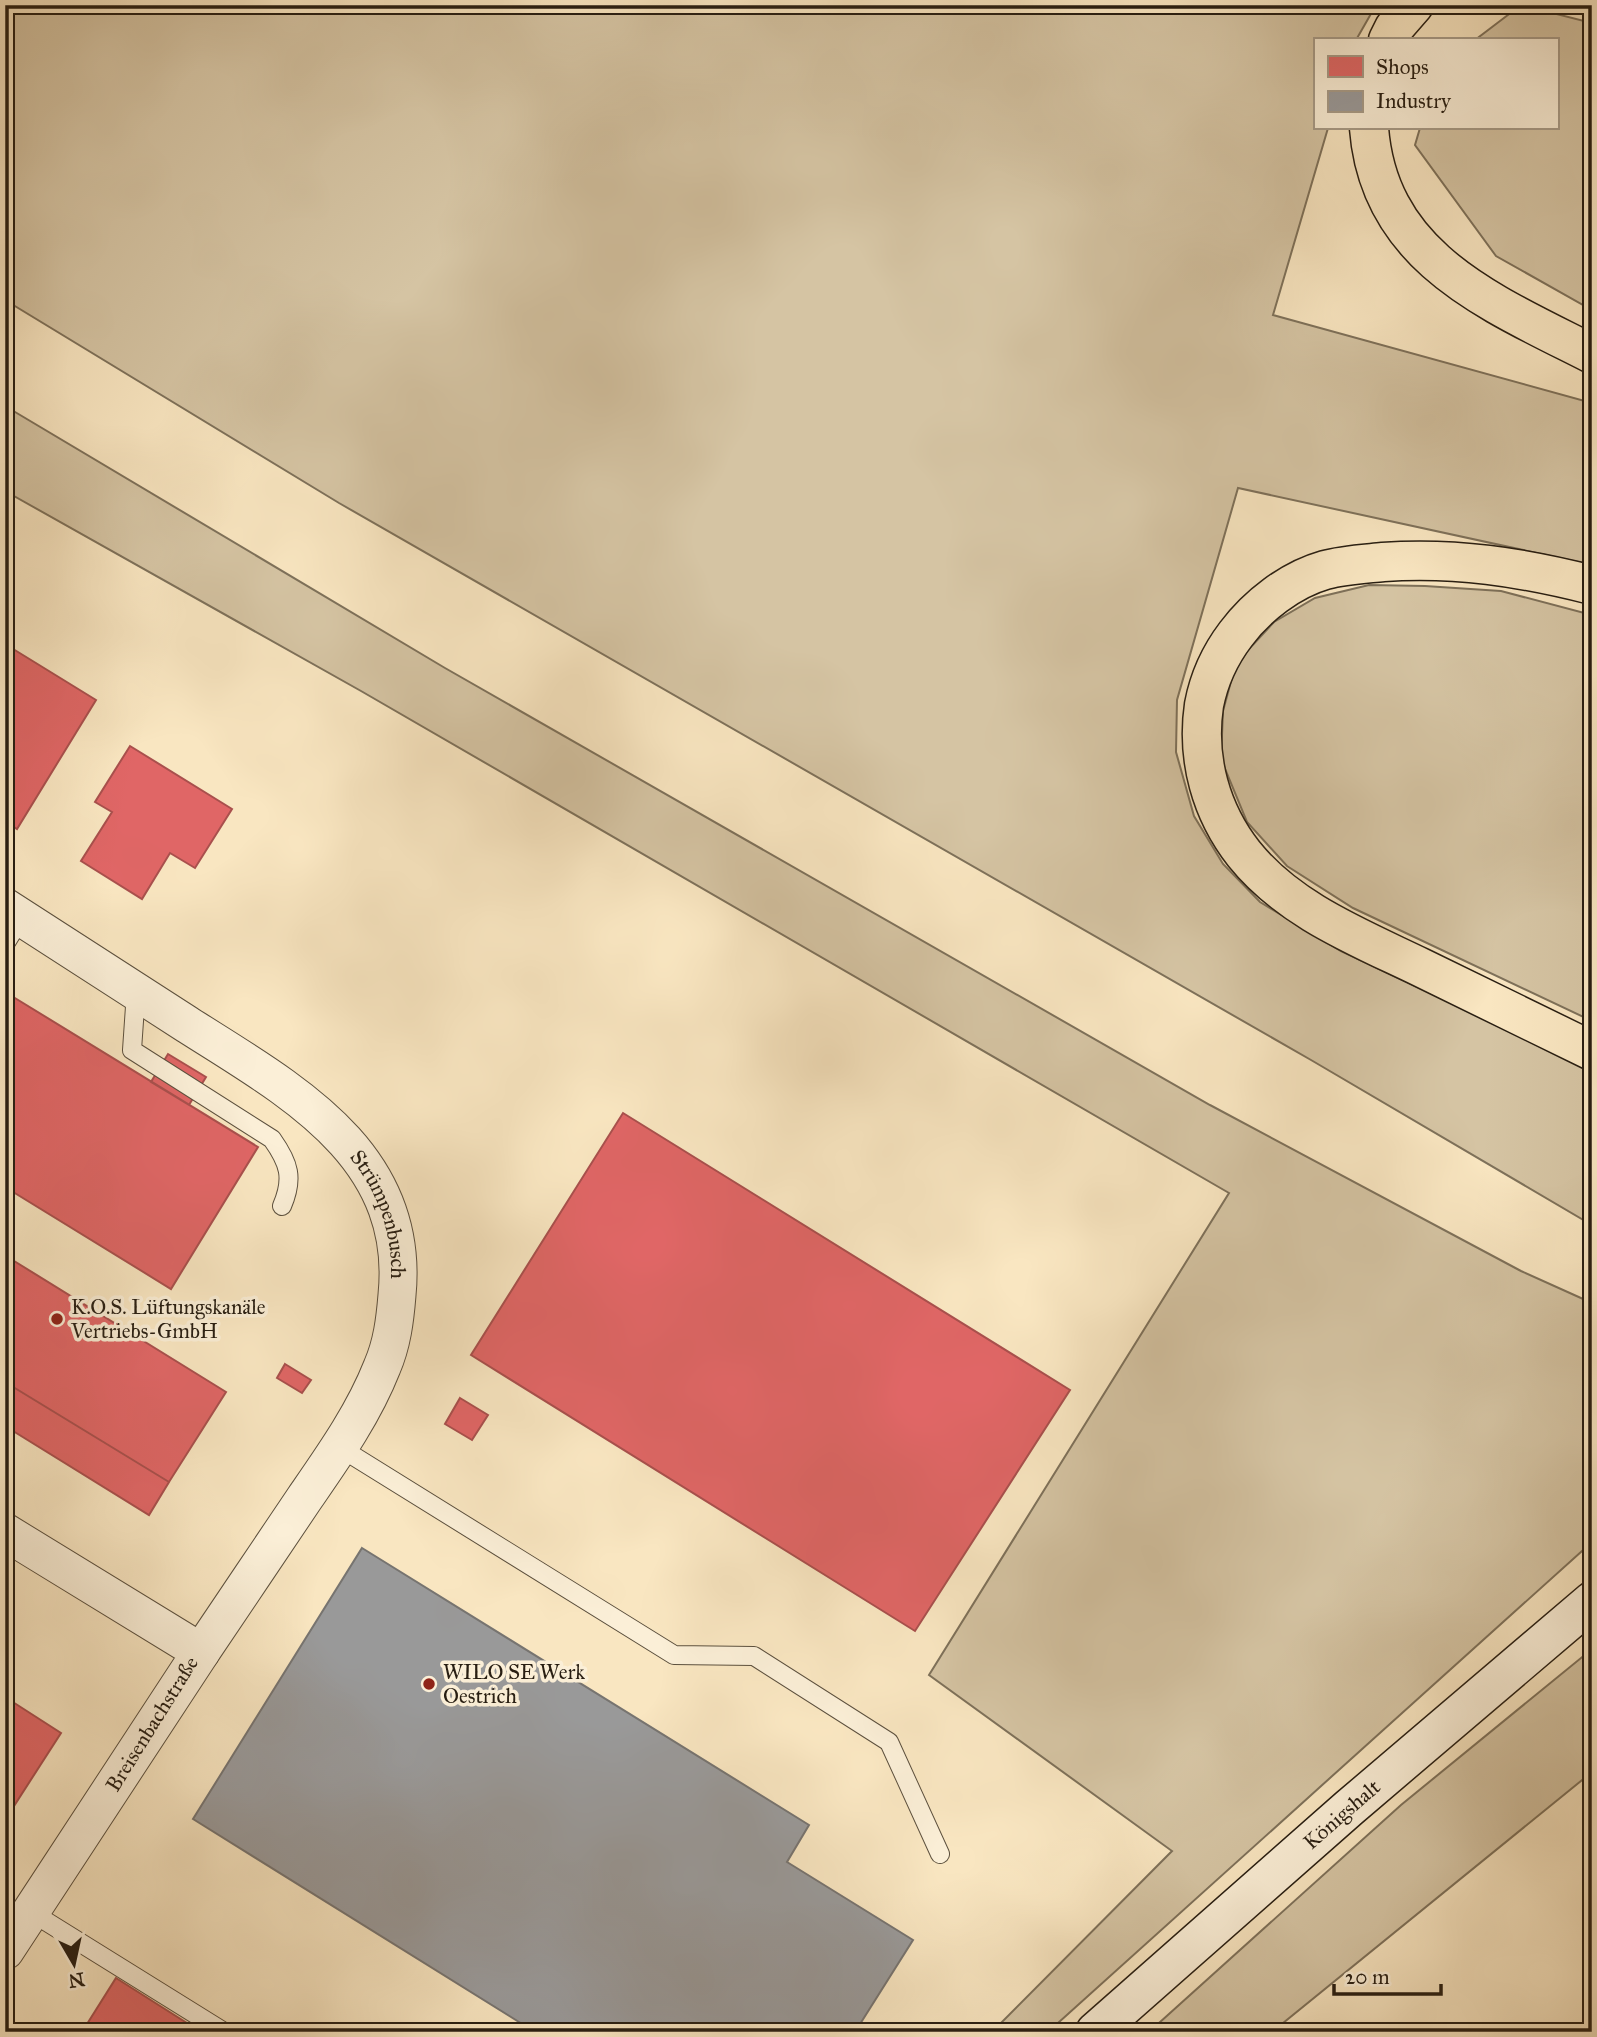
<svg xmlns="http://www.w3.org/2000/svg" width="1597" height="2037" font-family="'IM FELL Great Primer',serif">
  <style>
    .green { fill: #d5c4a3; stroke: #7e715a; stroke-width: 2 }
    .shops { fill: #e06666; stroke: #a9504d; stroke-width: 2 }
    .industry { fill: #999; stroke: #777470; stroke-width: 2 }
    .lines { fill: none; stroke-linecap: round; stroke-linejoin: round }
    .service-casing { stroke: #5c503e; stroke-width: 20 }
    .minor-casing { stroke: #5c503e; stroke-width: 39 }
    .secondary-casing { stroke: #281e12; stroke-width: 41 }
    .motorway-casing { stroke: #281e12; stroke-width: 41 }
    .service { stroke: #fbefd7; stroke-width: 18 }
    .minor { stroke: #fbefd7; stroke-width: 37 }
    .secondary { stroke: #fbefd7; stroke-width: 38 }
    .motorway { stroke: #f9e6c1; stroke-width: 38 }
    .poi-dot { fill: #8f2418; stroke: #fbefd7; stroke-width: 2.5 }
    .labels { text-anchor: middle; stroke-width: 7; stroke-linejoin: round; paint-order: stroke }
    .street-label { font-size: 21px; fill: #281e12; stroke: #fbefd7 }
    .poi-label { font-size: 21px; fill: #281e12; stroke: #fbefd7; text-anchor: start }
  </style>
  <rect width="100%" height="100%" fill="#f9e6c1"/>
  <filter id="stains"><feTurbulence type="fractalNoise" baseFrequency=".00286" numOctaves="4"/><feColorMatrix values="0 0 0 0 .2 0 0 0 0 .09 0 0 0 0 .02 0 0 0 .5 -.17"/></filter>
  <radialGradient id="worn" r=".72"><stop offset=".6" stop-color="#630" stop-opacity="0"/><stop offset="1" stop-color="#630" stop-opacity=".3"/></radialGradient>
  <path class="green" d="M 5,5 L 1376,5 L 1356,40 L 1315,40 L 1315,128 L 1328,128 L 1273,315 L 1592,403 L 1592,565 L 1238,488 L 1177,700 L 1176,752 L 1194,816 L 1223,864 L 1260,902 L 1341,951 L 1592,1069 L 1592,1225 L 1311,1060 L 339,503 L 5,300 Z
    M 1521,5 L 1592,23 L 1592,310 L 1496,256 L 1415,145 L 1420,128 L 1557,128 L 1557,40 L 1475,40 Z
    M 5,406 L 445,668 L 1210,1105 L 1521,1271 L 1592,1303 L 1592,1542 L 1048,2032 L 992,2032 L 1172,1851 L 929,1675 L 1229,1193 L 361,691 L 5,491 Z
    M 1369,585 L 1425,586 L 1501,591 L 1592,615 L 1592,1021 L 1353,908 L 1287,866 L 1247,822 L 1221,759 L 1223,711 L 1236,663 L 1274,622 L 1315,598 Z
    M 1592,1649 L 1592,1772 L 1272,2032 L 1149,2032 L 1401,1805 Z"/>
  <path class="shops" d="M 5,644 L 96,700 L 17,829 L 5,821 Z
    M 130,746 L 232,809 L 195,868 L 170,853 L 142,899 L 81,861 L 112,812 L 95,802 Z
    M 10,995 L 258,1147 L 171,1289 L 5,1187 L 5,1003 Z
    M 168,1054 L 206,1077 L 189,1105 L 151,1082 Z
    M 623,1113 L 1070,1390 L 915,1631 L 471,1355 Z
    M 6,1256 L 226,1392 L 169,1482 L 5,1382 Z
    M 285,1364 L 311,1380 L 302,1393 L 277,1378 Z
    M 5,1382 L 169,1482 L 149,1515 L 5,1426 Z
    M 460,1398 L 488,1415 L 472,1440 L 445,1424 Z
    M 5,1697 L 61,1733 L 5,1820 Z
    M 116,1978 L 201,2032 L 82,2032 Z"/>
  <path class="industry" d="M 362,1548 L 809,1825 L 787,1862 L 913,1940 L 855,2032 L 535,2032 L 193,1819 Z"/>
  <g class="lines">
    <g class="service-casing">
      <path id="service" d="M 5,944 L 21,918
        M 136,992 L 132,1050 L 272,1139 C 289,1163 294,1178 282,1206
        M 339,1447 L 674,1655 L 754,1656 L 889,1742 L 940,1854
        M 31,1912 L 224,2032"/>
    </g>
    <g class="minor-casing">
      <g id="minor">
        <path id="s1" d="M 5,907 C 66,947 127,986 188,1025 C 290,1090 411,1154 397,1295 C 395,1320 392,1344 382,1367 C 363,1415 333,1457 304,1499 C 270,1550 235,1601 201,1652"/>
        <path d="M 5,1532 L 201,1652 L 5,1951"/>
      </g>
    </g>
    <g class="secondary-casing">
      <g id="secondary">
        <path id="s2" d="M 1095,2032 L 1349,1808 L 1592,1601"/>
      </g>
    </g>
    <g class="motorway-casing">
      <path id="motorway" d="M 1388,40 L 1394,28 L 1414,5
        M 1369,128 C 1379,258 1490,302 1592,354
        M 1592,585 C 1521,567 1455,557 1383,562 C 1363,564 1343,565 1325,570 C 1290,580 1257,606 1236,634 C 1220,655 1209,679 1204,705 C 1196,759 1211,812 1244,854 C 1289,910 1358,937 1420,967 C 1478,995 1535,1023 1592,1051"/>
    </g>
    <use href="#service" class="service"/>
    <use href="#minor" class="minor"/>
    <use href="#secondary" class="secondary"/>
    <use href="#motorway" class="motorway"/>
  </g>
  <g class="poi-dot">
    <circle cx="57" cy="1319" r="7"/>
    <circle cx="429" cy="1684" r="7"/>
  </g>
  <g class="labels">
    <g class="street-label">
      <text dy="7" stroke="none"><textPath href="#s1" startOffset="497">Strümpenbusch</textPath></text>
      <text transform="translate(152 1724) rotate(-58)" y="7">Breisenbachstraße</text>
      <text dy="7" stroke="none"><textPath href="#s2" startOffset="329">Königshalt</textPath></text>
    </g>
    <g class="poi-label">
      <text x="71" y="1314">K.O.S. Lüftungskanäle<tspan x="71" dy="24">Vertriebs-GmbH</tspan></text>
      <text x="443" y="1679">WILO SE Werk<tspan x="443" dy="24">Oestrich</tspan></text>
    </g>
  </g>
  <rect width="1597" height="2037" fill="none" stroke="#f9e6c1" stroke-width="28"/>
  <rect x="7" y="7" width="1583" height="2023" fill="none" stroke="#281e12" stroke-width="3.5"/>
  <rect x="14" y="14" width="1569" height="2009" fill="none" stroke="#281e12" stroke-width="2"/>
  <rect x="1314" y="38" width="245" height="91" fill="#fbefd7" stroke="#a79b88" stroke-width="2"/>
  <rect x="1328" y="56" width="35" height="21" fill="#e06666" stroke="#a79b88" stroke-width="2"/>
  <text x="1376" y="74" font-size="21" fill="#281e12">Shops</text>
  <rect x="1328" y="91" width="35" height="21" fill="#999999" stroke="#a79b88" stroke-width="2"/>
  <text x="1376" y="108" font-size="21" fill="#281e12">Industry</text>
  <g transform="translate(74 1964) rotate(171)" stroke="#fbefd7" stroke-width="5" paint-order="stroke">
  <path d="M0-5L12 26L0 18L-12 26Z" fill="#281e12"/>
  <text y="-10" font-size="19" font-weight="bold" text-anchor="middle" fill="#281e12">N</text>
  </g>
  <path d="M1334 1984v10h107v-10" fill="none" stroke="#281e12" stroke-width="3.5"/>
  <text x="1345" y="1984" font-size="21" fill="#281e12" stroke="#fbefd7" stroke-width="5" paint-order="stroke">20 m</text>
  <rect width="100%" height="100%" filter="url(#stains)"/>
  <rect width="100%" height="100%" fill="url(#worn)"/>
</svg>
